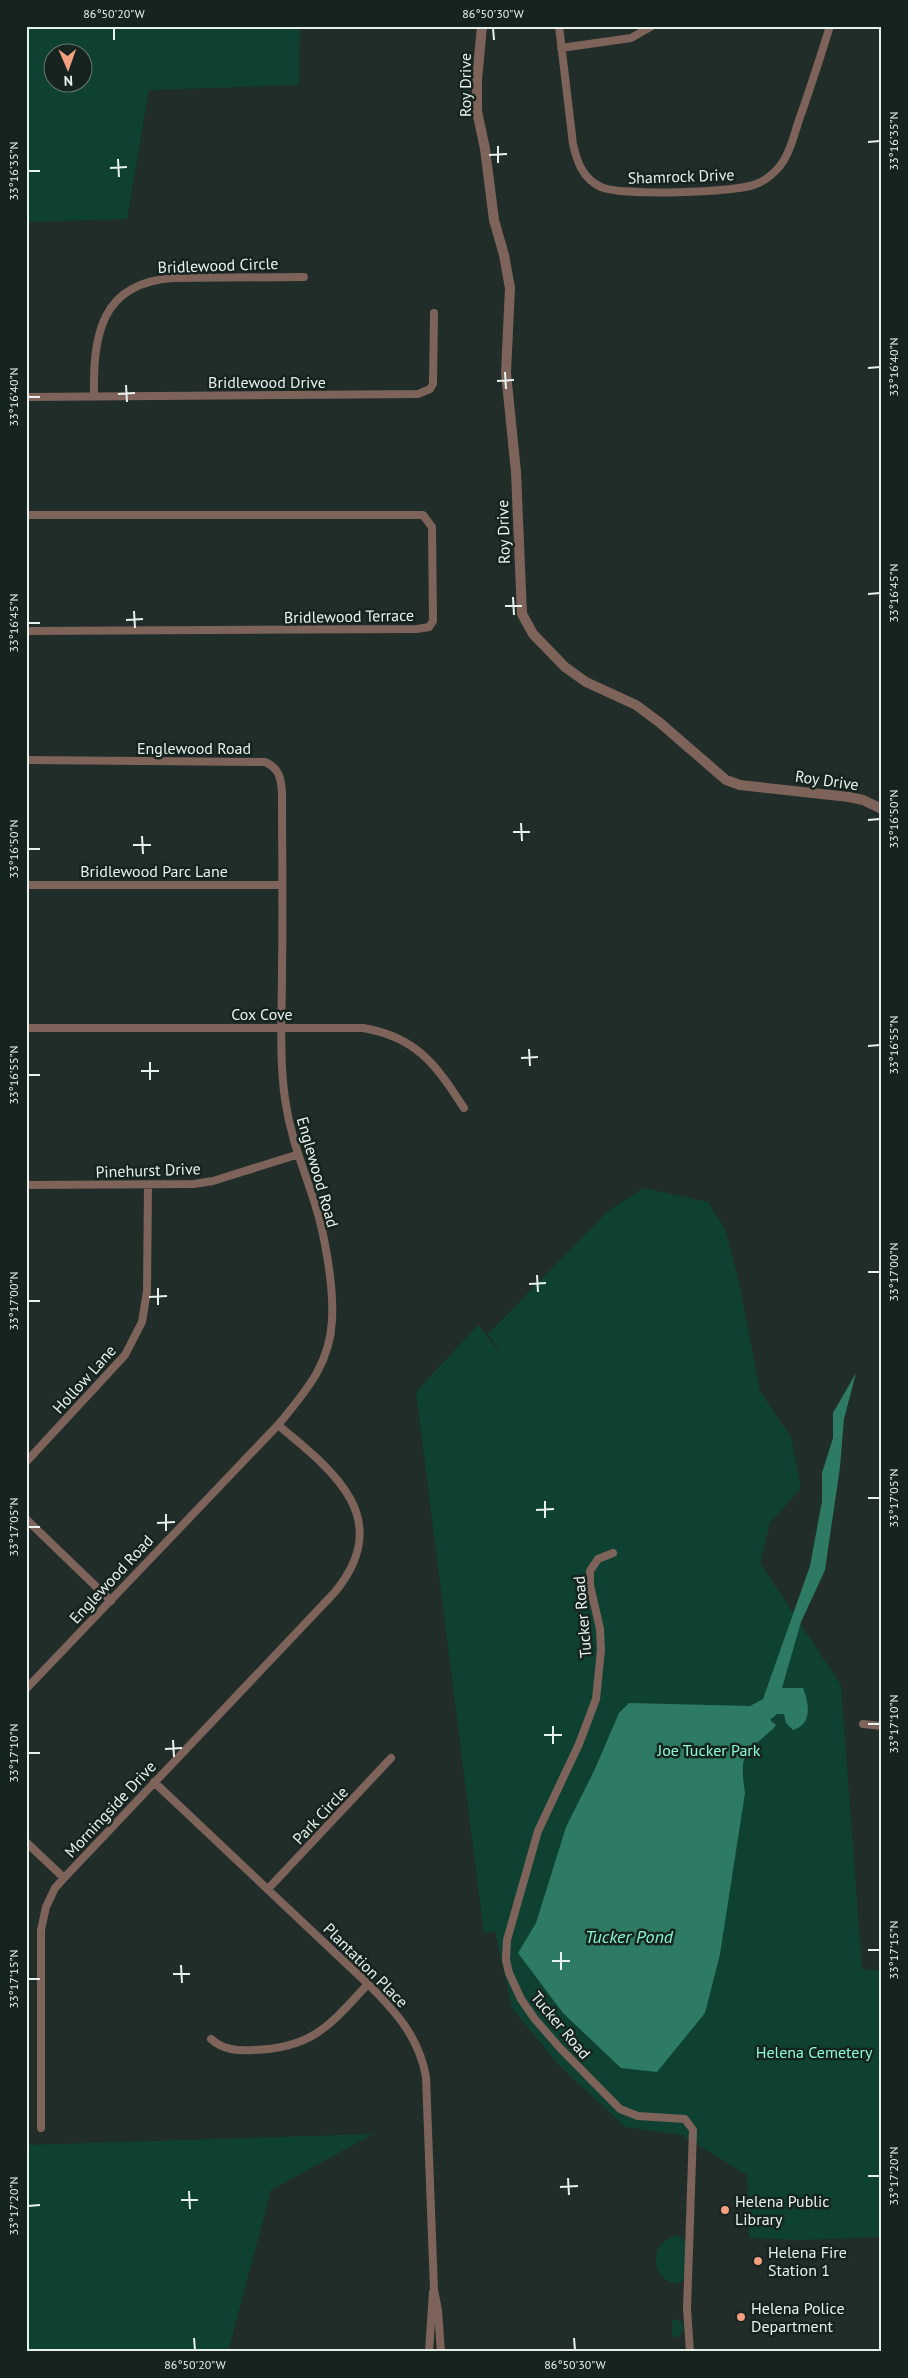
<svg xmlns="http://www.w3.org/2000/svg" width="908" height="2378" font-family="'PT Sans',sans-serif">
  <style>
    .green { fill: #0f4133; fill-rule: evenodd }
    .water { fill: #2d7b64 }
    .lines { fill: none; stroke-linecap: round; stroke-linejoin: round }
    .minor { stroke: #7e635a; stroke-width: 8 }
    .tertiary { stroke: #7e635a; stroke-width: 10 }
    .ticks { fill: none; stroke: #e8f1ed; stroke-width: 2 }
    .poi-dot { fill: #f3a081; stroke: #16241f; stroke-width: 2 }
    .labels { text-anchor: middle; stroke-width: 5; stroke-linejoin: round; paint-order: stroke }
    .street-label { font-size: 16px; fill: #e8f1ed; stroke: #16241f }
    .park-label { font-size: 16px; fill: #8cfad5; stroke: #16241f }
    .poi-label { font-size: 16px; fill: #e8f1ed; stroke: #16241f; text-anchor: start }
    .water-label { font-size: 18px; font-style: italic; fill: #87f5d1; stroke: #16241f }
    .neatline { fill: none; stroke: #e8f1ed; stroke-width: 2 }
    .ticks-label { font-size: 12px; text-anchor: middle; fill: #e8f1ed }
  </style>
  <rect width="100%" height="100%" fill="#202d28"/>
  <path class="green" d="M 26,26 L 300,26 L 299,85 L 149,90 L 127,219 L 26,222 ZM 52,52 L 82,52 L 82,82 L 52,82 Z
    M 644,1188 L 708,1202 L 725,1229 L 738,1278 L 760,1391 L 791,1437 L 801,1488 L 770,1523 L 760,1563 L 841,1685 L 862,1969 L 882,1971 L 882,2237 L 801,2240 L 749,2238 L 747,2175 L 682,2135 L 625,2127 L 559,2065 L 512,2008 L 495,1931 L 484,1934 L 416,1392 L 478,1325 L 510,1365 L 488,1334 L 608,1211 Z
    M 373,2134 L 271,2190 L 228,2352 L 26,2352 L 26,2145 Z
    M 674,2236 L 682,2237 L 686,2241 L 684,2280 C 663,2295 638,2250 674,2236 Z
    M 672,2319 L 683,2322 L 683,2332 L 677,2337 L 672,2337 Z"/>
  <path class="water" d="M 856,1373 L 844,1419 L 840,1467 L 825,1570 L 801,1622 L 782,1688 L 803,1688 C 809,1702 813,1725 793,1730 L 786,1723 L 784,1714 L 777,1714 L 770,1720 L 776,1725 L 773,1729 C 744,1754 739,1753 745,1793 L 720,1954 L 705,2013 L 657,2072 L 621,2068 L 563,2013 L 518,1953 L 536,1923 L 566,1827 L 594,1771 L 619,1713 L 629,1703 L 750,1706 L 763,1699 L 810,1566 L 822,1501 L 822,1473 L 833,1438 L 833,1413 Z"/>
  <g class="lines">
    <path class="minor" d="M 559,26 L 573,144 C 577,162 583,179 601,187 C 620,196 736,193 756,184 C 765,181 774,173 780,166 C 790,153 794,135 799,120 C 810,89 820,58 830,26
      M 561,48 L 631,38 L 652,26
      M 26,397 L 418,394 L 430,389 L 433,384 L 434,313
      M 94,397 C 93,336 100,283 173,278 L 304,277
      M 26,515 L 423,515 L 432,527 L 433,621 L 429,627 L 417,629 L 26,631
      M 26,760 L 265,762 C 279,768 281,778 282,792 C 282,851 283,911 282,970 C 282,1012 279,1057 285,1099 C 291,1140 303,1166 315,1204 C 325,1235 334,1288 332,1320 C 330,1365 305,1392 278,1425 L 26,1689
      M 26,885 L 282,885
      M 26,1028 L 363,1028 C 417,1037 436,1065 464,1108
      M 26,1185 L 194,1184 L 213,1181 L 296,1155
      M 26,1462 L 125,1355 L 142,1322 L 147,1291 L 148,1185
      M 26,1519 L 111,1601
      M 613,1553 L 598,1559 L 590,1571 L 590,1585 L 600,1629 L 601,1650 L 596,1699 L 579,1744 L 538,1831 L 507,1940 L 506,1960 L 509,1973 L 521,1999 L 534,2018 L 560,2048 L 620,2109 L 638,2116 L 685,2119 L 693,2130 L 687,2309 L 690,2352
      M 863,1724 L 882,1726
      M 154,1782 L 368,1984 C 396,2012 419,2037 426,2077 L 434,2290 L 438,2310 L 441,2352
      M 26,1842 L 64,1878
      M 268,1889 L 391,1758
      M 211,2039 C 223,2050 238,2051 254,2050 C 313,2048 330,2025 368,1984
      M 41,2128 L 41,1930 L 46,1907 L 55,1888 L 64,1878 L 335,1592 C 395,1519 334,1471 278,1425
      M 429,2352 L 433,2292"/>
    <path class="tertiary" d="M 482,26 L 477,80 L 477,111 L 485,149 L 494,220 L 504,255 L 510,288 L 506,373 L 516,472 L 522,614 L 533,634 L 565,667 L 586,682 L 636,705 L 659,722 L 726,780 L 740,785 L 849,797 L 863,800 L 882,809"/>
  </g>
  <path class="ticks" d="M 114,28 L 114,40M 493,28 L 494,40M 868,142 L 880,141M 498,146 L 498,163M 489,155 L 507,154M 118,159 L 119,177M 110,168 L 127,167M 28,171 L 40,171M 868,368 L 880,367M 505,372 L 506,389M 497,381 L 514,380M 126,385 L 127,402M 118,394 L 135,393M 28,397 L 40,397M 868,594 L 880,593M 513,597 L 514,615M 505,606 L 522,606M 134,611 L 135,628M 126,620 L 143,619M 28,623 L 40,623M 868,820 L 880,819M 521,823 L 522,841M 513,832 L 530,832M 142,836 L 143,854M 133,845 L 151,845M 28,849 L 40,849M 868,1046 L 880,1045M 529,1049 L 530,1066M 521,1058 L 538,1057M 150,1062 L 150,1080M 141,1071 L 159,1071M 28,1075 L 40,1075M 868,1272 L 880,1272M 537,1275 L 538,1292M 529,1284 L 546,1283M 158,1288 L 158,1305M 149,1297 L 167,1296M 28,1301 L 40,1301M 868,1498 L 880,1498M 545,1501 L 545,1518M 536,1510 L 554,1509M 166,1514 L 166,1531M 157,1523 L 175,1522M 28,1527 L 40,1527M 868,1724 L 880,1724M 553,1726 L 553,1744M 544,1735 L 562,1735M 173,1740 L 174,1757M 165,1749 L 182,1748M 28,1753 L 40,1753M 868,1950 L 880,1950M 561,1952 L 561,1970M 552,1961 L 570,1961M 181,1965 L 182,1983M 173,1974 L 190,1974M 28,1979 L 40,1979M 868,2176 L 880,2176M 568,2178 L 569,2195M 560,2187 L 578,2186M 189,2191 L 190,2209M 181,2200 L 198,2200M 28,2206 L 40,2205M 194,2338 L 195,2350M 574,2338 L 575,2350"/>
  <g class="poi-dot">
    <circle cx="725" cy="2210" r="5"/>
    <circle cx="758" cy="2261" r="5"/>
    <circle cx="741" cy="2317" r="5"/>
  </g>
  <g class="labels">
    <g class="street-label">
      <text transform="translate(465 85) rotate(-90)" y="6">Roy Drive</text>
      <text transform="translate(681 176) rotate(-2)" y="6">Shamrock Drive</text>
      <text transform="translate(218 265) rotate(-2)" y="6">Bridlewood Circle</text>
      <text x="267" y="388">Bridlewood Drive</text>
      <text transform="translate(503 532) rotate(-92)" y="6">Roy Drive</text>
      <text transform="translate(349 616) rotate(-1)" y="6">Bridlewood Terrace</text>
      <text x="194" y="754">Englewood Road</text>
      <text transform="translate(827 780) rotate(8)" y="6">Roy Drive</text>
      <text x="154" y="877">Bridlewood Parc Lane</text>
      <text x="262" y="1020">Cox Cove</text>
      <text transform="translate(148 1170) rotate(-2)" y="6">Pinehurst Drive</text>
      <text transform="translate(318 1172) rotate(74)" y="6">Englewood Road</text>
      <text transform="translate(84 1379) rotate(-48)" y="6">Hollow Lane</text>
      <text transform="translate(111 1579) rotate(-47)" y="6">Englewood Road</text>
      <text transform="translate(582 1617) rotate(-95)" y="6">Tucker Road</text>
      <text transform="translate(110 1809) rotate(-47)" y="6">Morningside Drive</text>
      <text transform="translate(320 1815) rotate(-47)" y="6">Park Circle</text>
      <text transform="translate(366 1965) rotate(45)" y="6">Plantation Place</text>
      <text transform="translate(561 2025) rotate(50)" y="6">Tucker Road</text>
    </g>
    <g class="park-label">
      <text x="709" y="1756">Joe Tucker Park</text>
      <text x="814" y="2058">Helena Cemetery</text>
    </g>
    <g class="poi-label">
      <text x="735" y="2207">Helena Public<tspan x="735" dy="18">Library</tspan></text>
      <text x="768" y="2258">Helena Fire<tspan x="768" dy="18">Station 1</tspan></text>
      <text x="751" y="2314">Helena Police<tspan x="751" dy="18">Department</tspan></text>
    </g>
    <g class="water-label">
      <text x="629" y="1943">Tucker Pond</text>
    </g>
  </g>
  <rect width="908" height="2378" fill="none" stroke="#16241f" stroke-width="55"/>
  <g transform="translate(68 68) rotate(178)"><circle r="24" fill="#16241f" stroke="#6a7671"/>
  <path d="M0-4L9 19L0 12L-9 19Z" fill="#f3a081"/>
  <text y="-8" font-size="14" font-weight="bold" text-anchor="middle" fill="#e8f1ed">N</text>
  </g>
  <rect x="28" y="28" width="852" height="2322" class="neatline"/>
  <g class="ticks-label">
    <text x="114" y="18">86°50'20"W</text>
    <text x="493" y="18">86°50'30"W</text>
    <text transform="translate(894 141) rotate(-90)" y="4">33°16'35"N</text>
    <text transform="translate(14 171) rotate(-90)" y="4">33°16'35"N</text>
    <text transform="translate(894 367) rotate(-90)" y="4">33°16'40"N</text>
    <text transform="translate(14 397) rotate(-90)" y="4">33°16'40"N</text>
    <text transform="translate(894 593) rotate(-90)" y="4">33°16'45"N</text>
    <text transform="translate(14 623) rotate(-90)" y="4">33°16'45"N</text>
    <text transform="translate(894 819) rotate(-90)" y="4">33°16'50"N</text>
    <text transform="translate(14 849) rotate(-90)" y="4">33°16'50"N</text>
    <text transform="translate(894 1045) rotate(-90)" y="4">33°16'55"N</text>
    <text transform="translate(14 1075) rotate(-90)" y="4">33°16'55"N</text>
    <text transform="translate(894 1272) rotate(-90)" y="4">33°17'00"N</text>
    <text transform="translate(14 1301) rotate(-90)" y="4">33°17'00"N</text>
    <text transform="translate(894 1498) rotate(-90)" y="4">33°17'05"N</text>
    <text transform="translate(14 1527) rotate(-90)" y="4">33°17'05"N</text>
    <text transform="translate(894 1724) rotate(-90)" y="4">33°17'10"N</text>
    <text transform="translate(14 1753) rotate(-90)" y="4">33°17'10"N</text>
    <text transform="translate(894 1950) rotate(-90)" y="4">33°17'15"N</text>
    <text transform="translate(14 1979) rotate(-90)" y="4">33°17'15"N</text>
    <text transform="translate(894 2176) rotate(-90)" y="4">33°17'20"N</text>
    <text transform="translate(14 2206) rotate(-90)" y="4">33°17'20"N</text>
    <text x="195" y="2369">86°50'20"W</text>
    <text x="575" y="2369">86°50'30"W</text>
  </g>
</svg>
